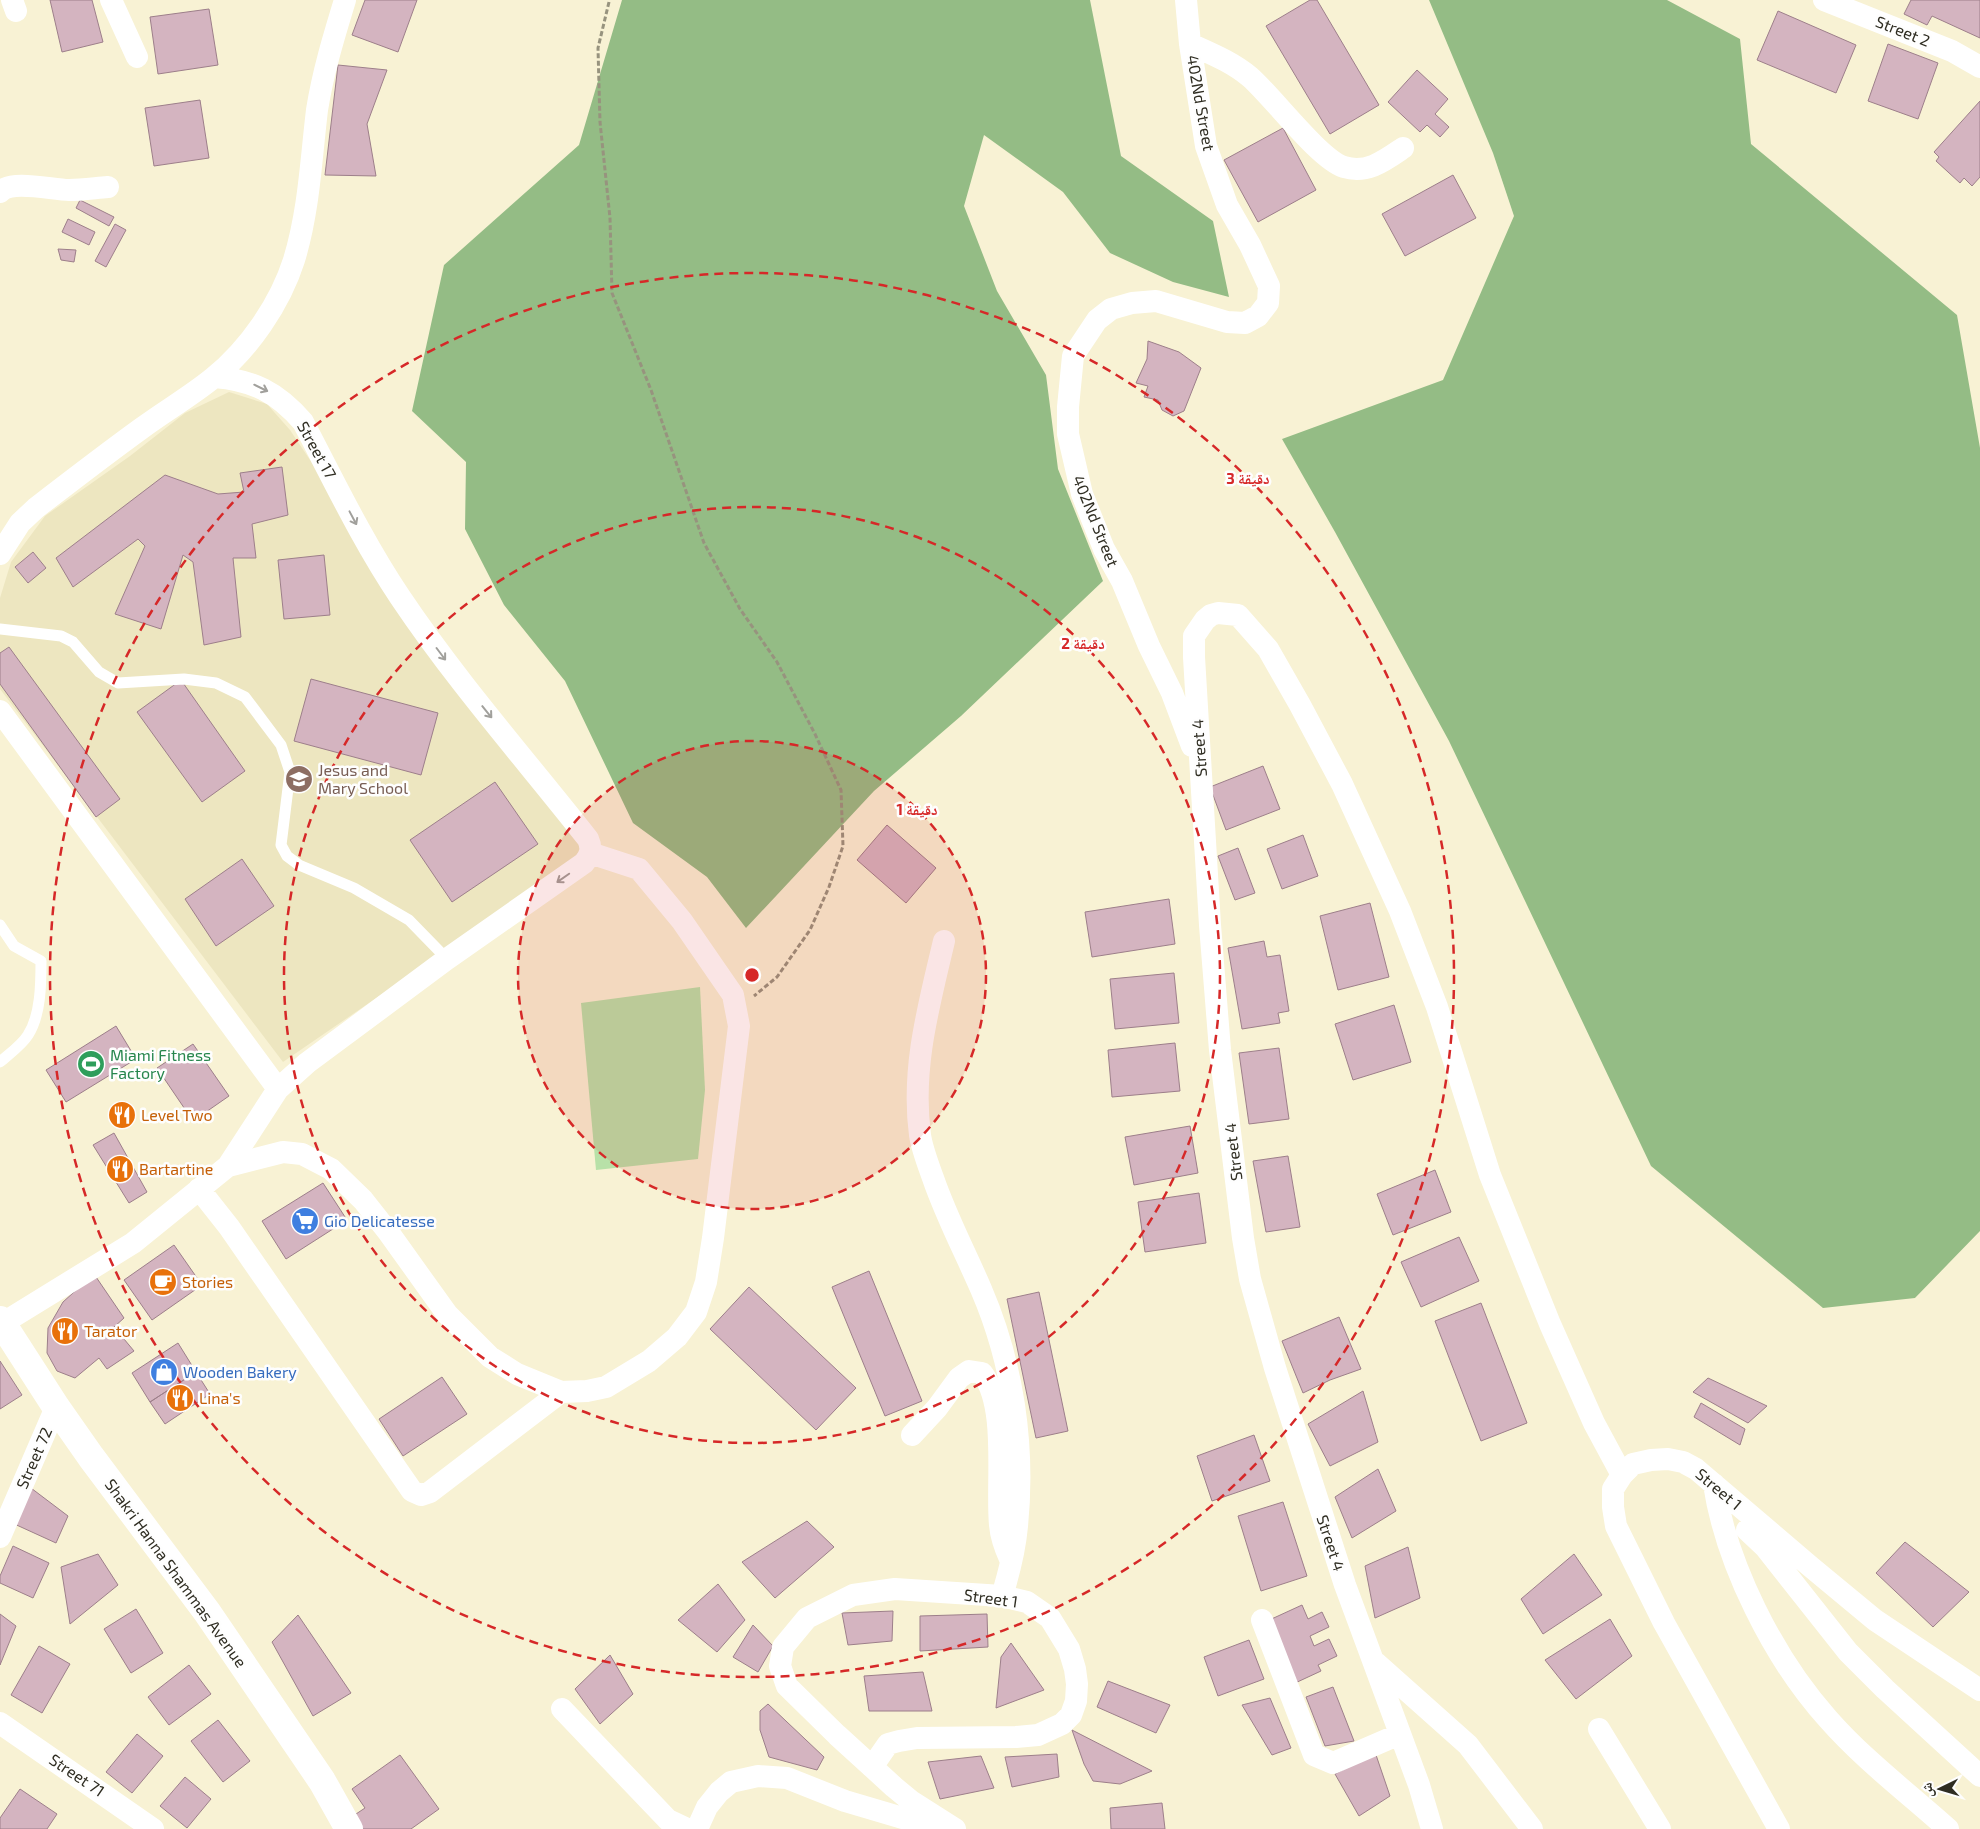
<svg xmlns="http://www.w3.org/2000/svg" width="1980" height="1829" font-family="'Exo 2','Noto Naskh Arabic',sans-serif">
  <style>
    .built { fill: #ede6c0 }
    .green { fill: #b8e1a8 }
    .forest { fill: #94bc85 }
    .building { fill: #d4b4c0; stroke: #9d7f8a }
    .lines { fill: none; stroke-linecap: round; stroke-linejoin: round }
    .path { stroke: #97937e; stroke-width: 3; stroke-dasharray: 5 2.5; stroke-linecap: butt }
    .lane { stroke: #fff; stroke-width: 11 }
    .street { stroke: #fff; stroke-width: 22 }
    .secondary { stroke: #fff; stroke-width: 28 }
    .oneway { stroke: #a1a09c }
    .ring { fill: none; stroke: #d62828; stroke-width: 2.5; stroke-dasharray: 9 6 }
    .labels { text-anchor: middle; stroke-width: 5; stroke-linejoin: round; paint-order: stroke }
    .street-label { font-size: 16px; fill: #2f2d22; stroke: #fefefe }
    .education-label { font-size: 16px; fill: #785e54; stroke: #fefefe; text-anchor: start }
    .leisure-label { font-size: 16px; fill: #27864d; stroke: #fefefe; text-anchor: start }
    .food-label { font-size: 16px; fill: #c56008; stroke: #fefefe; text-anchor: start }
    .shop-label { font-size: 16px; fill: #366cbe; stroke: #fefefe; text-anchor: start }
    .centre { fill: #d62828; stroke: #fefefe; stroke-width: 2.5 }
    .ring-label { font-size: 15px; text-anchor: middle; font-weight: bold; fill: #d62828; stroke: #fefefe; stroke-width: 5; stroke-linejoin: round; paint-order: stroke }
  </style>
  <rect width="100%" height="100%" fill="#f8f2d4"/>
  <path class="built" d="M 229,392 L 267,404 L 290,430 L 330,490 L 586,854 L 283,1062 L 0,689 L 0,598 L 11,562 L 45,516 L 130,456 L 185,413 Z"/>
  <path class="green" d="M 700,987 L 705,1090 L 698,1159 L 596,1170 L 581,1003 Z"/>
  <path class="forest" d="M 622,0 L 1090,0 L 1121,156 L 1213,221 L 1229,297 L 1173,282 L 1110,253 L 1063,192 L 984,135 L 964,206 L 997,291 L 1046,375 L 1058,469 L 1103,581 L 961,716 L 874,791 L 746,928 L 707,877 L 633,823 L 565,681 L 504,605 L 465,529 L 466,462 L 412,411 L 444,265 L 579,145 Z
    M 1429,0 L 1667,0 L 1740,39 L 1751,144 L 1957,315 L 1980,448 L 1980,1231 L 1915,1298 L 1823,1308 L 1651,1166 L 1449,741 L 1335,532 L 1282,439 L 1443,380 L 1514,216 L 1493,153 Z"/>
  <path class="building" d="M 50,0 L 92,0 L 103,42 L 62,52 Z
    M 365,0 L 417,0 L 398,52 L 352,35 Z
    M 1310,0 L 1317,0 L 1379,105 L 1330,134 L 1266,26 Z
    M 1911,0 L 1980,0 L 1980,38 L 1932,16 L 1927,25 L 1904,14 Z
    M 209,9 L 218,65 L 158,74 L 150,17 Z
    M 1778,11 L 1856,45 L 1836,93 L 1757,60 Z
    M 1888,44 L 1938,63 L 1918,119 L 1868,101 Z
    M 338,65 L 387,70 L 367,124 L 376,176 L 325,175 Z
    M 1417,70 L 1448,99 L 1435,114 L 1449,127 L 1440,137 L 1427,125 L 1420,132 L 1388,102 Z
    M 200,100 L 209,158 L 154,166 L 145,108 Z
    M 1980,101 L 1980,177 L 1972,186 L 1964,178 L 1960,183 L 1936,161 L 1939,157 L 1934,152 Z
    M 1283,128 L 1316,190 L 1258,222 L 1224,160 Z
    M 1453,175 L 1476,218 L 1405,256 L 1382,214 Z
    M 80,200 L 114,217 L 109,226 L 76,208 Z
    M 68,219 L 95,232 L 89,245 L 62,232 Z
    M 115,224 L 126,230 L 106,267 L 95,261 Z
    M 58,249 L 76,250 L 74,262 L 61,260 Z
    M 1148,341 L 1179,352 L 1201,368 L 1184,411 L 1173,416 L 1162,410 L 1158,400 L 1144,397 L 1148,386 L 1136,383 L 1147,359 Z
    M 282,467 L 288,515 L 252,524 L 256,558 L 233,558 L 241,637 L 204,645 L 193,562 L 183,555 L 161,629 L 115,614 L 145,546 L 138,539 L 73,587 L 56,558 L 165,475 L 218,494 L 244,492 L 240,473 Z
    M 33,552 L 46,568 L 28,583 L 15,567 Z
    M 324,555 L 330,615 L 284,619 L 278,560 Z
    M 9,647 L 120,799 L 96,817 L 0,684 L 0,653 Z
    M 311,679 L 438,713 L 421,775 L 294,741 Z
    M 181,680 L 245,771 L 202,802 L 137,712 Z
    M 1263,766 L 1280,809 L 1226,830 L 1210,787 Z
    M 495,782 L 538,844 L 452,902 L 410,840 Z
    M 887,825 L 936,868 L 906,903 L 857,860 Z
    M 1303,835 L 1318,876 L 1282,889 L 1267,849 Z
    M 1238,848 L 1255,893 L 1235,900 L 1218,856 Z
    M 242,859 L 274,906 L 216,946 L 185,899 Z
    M 1169,899 L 1175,944 L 1092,957 L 1085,912 Z
    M 1370,903 L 1389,977 L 1338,990 L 1320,916 Z
    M 1264,941 L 1267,957 L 1280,955 L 1289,1011 L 1278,1013 L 1280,1023 L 1242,1029 L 1228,948 Z
    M 1174,973 L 1179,1023 L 1115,1029 L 1110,979 Z
    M 1394,1005 L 1411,1062 L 1353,1080 L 1335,1024 Z
    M 116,1026 L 136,1059 L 66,1102 L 46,1070 Z
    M 1175,1043 L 1180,1091 L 1112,1097 L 1108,1050 Z
    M 193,1044 L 229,1096 L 193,1121 L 157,1068 Z
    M 1279,1048 L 1289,1119 L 1249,1124 L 1239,1053 Z
    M 1190,1126 L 1198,1173 L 1134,1185 L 1125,1137 Z
    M 114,1133 L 147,1192 L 129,1203 L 93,1145 Z
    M 1288,1156 L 1300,1227 L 1266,1232 L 1253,1161 Z
    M 1435,1170 L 1451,1212 L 1393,1235 L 1377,1194 Z
    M 323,1183 L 347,1220 L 286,1259 L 262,1221 Z
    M 1199,1193 L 1206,1243 L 1145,1252 L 1138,1202 Z
    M 1459,1237 L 1479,1281 L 1421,1307 L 1401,1262 Z
    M 174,1245 L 202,1285 L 152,1320 L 124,1280 Z
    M 869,1271 L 922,1401 L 885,1416 L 832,1287 Z
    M 94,1274 L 124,1318 L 114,1327 L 134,1351 L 107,1369 L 99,1358 L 75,1378 L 57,1371 L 47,1353 L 48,1328 L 63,1302 Z
    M 749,1287 L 856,1388 L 816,1430 L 710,1329 Z
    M 1039,1292 L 1068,1431 L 1036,1438 L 1007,1299 Z
    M 1481,1303 L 1527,1423 L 1481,1441 L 1435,1321 Z
    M 1339,1317 L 1361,1369 L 1330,1380 L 1303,1393 L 1282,1341 Z
    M 178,1343 L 196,1372 L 150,1402 L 132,1373 Z
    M 0,1361 L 22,1395 L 0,1409 Z
    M 196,1372 L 210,1394 L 165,1424 L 150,1402 Z
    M 442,1377 L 467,1414 L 403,1456 L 379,1419 Z
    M 1708,1378 L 1767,1406 L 1748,1423 L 1693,1392 Z
    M 1363,1391 L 1378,1442 L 1330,1466 L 1308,1424 Z
    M 1701,1403 L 1745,1429 L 1740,1445 L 1694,1417 Z
    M 1254,1435 L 1270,1481 L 1212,1501 L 1197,1456 Z
    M 1378,1469 L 1396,1511 L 1352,1538 L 1335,1497 Z
    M 27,1485 L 68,1516 L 56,1543 L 10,1522 Z
    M 1283,1502 L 1307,1576 L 1261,1591 L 1238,1516 Z
    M 807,1521 L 834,1547 L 775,1598 L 742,1562 Z
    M 1905,1542 L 1969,1592 L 1933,1627 L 1876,1573 Z
    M 13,1546 L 49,1563 L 33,1598 L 0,1583 L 0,1576 Z
    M 1408,1547 L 1420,1598 L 1375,1618 L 1365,1566 Z
    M 98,1554 L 118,1585 L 70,1624 L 61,1567 Z
    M 1574,1554 L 1602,1595 L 1543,1634 L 1521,1599 Z
    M 718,1584 L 745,1620 L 717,1652 L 678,1620 Z
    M 1302,1605 L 1308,1619 L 1322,1612 L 1329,1627 L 1310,1636 L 1314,1646 L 1329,1639 L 1337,1656 L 1318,1665 L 1321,1671 L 1293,1684 L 1265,1622 Z
    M 136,1609 L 163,1653 L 131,1673 L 104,1629 Z
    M 893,1611 L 892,1641 L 848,1645 L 842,1613 Z
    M 0,1614 L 16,1626 L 0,1665 Z
    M 987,1614 L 988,1647 L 920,1651 L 920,1616 Z
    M 298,1615 L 351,1693 L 313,1716 L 272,1642 Z
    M 1610,1619 L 1632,1656 L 1576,1699 L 1545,1660 Z
    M 753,1625 L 773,1646 L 758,1672 L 733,1657 Z
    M 1249,1640 L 1264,1679 L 1218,1696 L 1204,1657 Z
    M 1011,1643 L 1044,1690 L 996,1708 L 1001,1657 Z
    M 39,1646 L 70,1664 L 42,1713 L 11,1695 Z
    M 610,1655 L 633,1694 L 600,1724 L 575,1689 Z
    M 189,1665 L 211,1694 L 169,1725 L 148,1697 Z
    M 923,1672 L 932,1711 L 869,1711 L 864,1676 Z
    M 1108,1681 L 1170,1705 L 1156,1733 L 1097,1707 Z
    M 1333,1687 L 1354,1741 L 1325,1746 L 1306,1697 Z
    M 1270,1698 L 1291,1748 L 1272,1755 L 1242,1705 Z
    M 768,1704 L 824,1757 L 817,1770 L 769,1757 L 760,1730 L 760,1711 Z
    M 218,1720 L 250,1761 L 223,1782 L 191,1741 Z
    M 1072,1730 L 1152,1771 L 1120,1784 L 1093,1781 L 1084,1764 Z
    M 137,1734 L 163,1756 L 132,1793 L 106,1772 Z
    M 1375,1752 L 1390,1796 L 1359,1816 L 1335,1774 Z
    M 1057,1754 L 1059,1777 L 1012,1787 L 1005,1757 Z
    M 400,1755 L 439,1809 L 411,1829 L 362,1829 L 353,1816 L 365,1808 L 352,1789 Z
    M 981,1756 L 994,1788 L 940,1799 L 928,1762 Z
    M 185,1777 L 211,1799 L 187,1828 L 160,1806 Z
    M 20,1789 L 57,1814 L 47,1829 L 0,1829 L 0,1818 Z
    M 1162,1803 L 1165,1829 L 1111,1829 L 1110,1808 Z"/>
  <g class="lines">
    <path class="path" d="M 609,2 L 598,48 L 600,122 L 610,218 L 612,293 L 651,390 L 704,543 L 740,609 L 777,662 L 815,734 L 841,790 L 843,846 L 829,887 L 810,930 L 777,977 L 754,996"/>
    <path class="lane" d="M 0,629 L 61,636 L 73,642 L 99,672 L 118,683 L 184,679 L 216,683 L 245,697 L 281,745 L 290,772 L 281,845 L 287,856 L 299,865 L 354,888 L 409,920 L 447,959
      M 0,925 L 14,946 L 41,961 C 41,983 41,1015 28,1035 C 22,1045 9,1054 0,1062"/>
    <path class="street" d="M 12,0 L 16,11
      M 111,0 L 137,57
      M 1186,0 L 1190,44 L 1206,146 L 1227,205 L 1250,245 L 1269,286 L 1268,303 L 1258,316 L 1245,323 L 1227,322 L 1156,301 L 1132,303 L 1111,309 L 1097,320 L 1073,356 L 1068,407 L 1068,434 L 1082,494 L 1104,549 L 1122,581 L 1149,646 L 1172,693 L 1192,746
      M 1824,0 L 1952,51 L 1980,67
      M 1190,44 C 1212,54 1232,62 1250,77 C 1273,97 1319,159 1344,167 C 1367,174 1384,161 1403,148
      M 0,192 C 12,179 52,190 69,190 C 82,190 95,188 108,187
      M 0,554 L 20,523 L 36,508 C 71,481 106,454 142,428 C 165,411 191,396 213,378 C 249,349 280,304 294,260 C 309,211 311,160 317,110 C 323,72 334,36 345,0
      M 0,711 L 278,1089
      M 944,941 C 929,1005 911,1068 920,1135 C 922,1149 928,1164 933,1178 C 946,1216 965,1252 981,1289 C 1013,1363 1025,1446 1017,1526 C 1015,1550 1009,1573 1002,1596
      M 228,1166 L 283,1152 L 302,1154 L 331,1169 L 363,1200 L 389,1233 L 447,1314 L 490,1357 L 517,1374 L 561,1392 L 587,1391 L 606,1387 L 649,1361 L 677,1337 L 696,1312 L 706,1282 L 713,1238 L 739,1026 L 733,995 L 682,921 L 639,869 L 590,853
      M 199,1189 L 229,1227 L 412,1491 L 421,1495 L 430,1492 L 561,1392
      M 3,1323 L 133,1243 L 228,1166 L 278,1089 L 307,1063 L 447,959 L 584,863 C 591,855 592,848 588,839 C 525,759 457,682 400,597 C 363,542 334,481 303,422 C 277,392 253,380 214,377
      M 912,1435 L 937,1408 L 959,1378 L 969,1371 L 982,1373 C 1008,1406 996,1483 1000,1525 C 1001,1537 1005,1548 1010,1559
      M 1714,1484 C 1726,1564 1774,1659 1828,1719 C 1864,1760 1908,1793 1948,1829
      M 1747,1530 L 1765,1547 L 1848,1652 L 1885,1689 L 1980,1776
      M 0,1537 L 56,1407
      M 1262,1620 L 1314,1755 L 1333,1763 L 1400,1734
      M 1376,1663 L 1468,1745 L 1532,1829
      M 562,1709 L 668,1820 L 687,1829
      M 0,1723 L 153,1829
      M 1599,1729 L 1660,1829
      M 872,1767 L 888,1744 L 899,1741 L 917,1738 L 1016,1737 L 1038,1735 L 1062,1724 L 1071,1715 L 1076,1701 L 1077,1684 L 1075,1669 L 1069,1649 L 1050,1618 L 1027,1602 L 1002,1596 L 895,1589 L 853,1595 L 807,1618 L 783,1647 L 780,1666 L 787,1686 L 837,1735 L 894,1787 L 911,1801 L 955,1829
      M 697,1829 L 707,1807 L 719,1792 L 731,1782 L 758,1776 L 787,1778 L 845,1801 L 940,1829
      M 1432,1829 L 1419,1785 L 1345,1585 L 1275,1368 L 1250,1279 L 1243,1238 L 1220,1050 L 1210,925 L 1194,657 L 1194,636 L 1205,620 L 1211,615 L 1218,613 L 1238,615 L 1268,649 L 1300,705 L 1342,784 L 1400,911 L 1437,1007 L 1490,1175 L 1550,1324 L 1594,1423 L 1622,1475
      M 1779,1829 L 1664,1623 L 1616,1526 L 1613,1507 L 1613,1489 L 1622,1475 L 1633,1464 L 1651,1460 L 1668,1459 L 1683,1462 L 1696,1469 L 1811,1567 L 1875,1620 L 1980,1690"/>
    <path class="secondary" d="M 0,1320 L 56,1407 L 91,1457 L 207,1612 L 322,1781 L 349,1829"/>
  </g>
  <defs><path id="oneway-shaft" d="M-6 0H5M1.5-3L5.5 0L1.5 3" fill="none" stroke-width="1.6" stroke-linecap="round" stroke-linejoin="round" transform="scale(1.25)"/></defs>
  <g class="oneway">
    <use href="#oneway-shaft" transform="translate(261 388) rotate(26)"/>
    <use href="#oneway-shaft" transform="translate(353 518) rotate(62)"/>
    <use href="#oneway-shaft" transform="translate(441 654) rotate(53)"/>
    <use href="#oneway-shaft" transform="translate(487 712) rotate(51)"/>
    <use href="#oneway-shaft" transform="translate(563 878) rotate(145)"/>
  </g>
  <circle cx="752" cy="975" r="234" fill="#d62828" fill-opacity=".12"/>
  <g class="ring">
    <circle cx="752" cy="975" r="234"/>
    <circle cx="752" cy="975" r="468"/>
    <circle cx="752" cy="975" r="702"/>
  </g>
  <defs>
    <g id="school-disc" transform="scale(1.4375)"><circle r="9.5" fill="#8d6e63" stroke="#fefefe"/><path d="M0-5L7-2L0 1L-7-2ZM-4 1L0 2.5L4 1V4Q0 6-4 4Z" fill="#fff"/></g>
    <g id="stadium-disc" transform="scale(1.4375)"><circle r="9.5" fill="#2e9e5b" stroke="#fefefe"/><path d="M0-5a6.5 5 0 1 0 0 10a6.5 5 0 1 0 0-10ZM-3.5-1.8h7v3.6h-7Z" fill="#fff"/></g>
    <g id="restaurant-disc" transform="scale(1.4375)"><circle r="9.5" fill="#e8710a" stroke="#fefefe"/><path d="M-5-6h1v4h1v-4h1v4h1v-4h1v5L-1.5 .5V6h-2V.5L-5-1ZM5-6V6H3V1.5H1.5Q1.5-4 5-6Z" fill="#fff"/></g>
    <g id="supermarket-disc" transform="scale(1.4375)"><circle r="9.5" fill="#3f7fe0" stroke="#fefefe"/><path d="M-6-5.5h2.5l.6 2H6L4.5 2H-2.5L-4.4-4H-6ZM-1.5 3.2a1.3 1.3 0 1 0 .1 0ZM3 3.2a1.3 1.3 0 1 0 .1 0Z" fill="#fff"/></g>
    <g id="cafe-disc" transform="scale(1.4375)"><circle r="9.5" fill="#e8710a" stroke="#fefefe"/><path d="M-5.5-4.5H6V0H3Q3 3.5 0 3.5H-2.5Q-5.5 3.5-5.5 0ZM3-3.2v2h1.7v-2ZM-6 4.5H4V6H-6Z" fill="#fff"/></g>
    <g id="shop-disc" transform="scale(1.4375)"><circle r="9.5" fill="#3f7fe0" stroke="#fefefe"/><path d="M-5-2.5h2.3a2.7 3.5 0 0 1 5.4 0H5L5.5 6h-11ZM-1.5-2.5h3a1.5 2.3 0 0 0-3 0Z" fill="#fff"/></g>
  </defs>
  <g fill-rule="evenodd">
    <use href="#school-disc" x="299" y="779"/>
    <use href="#stadium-disc" x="91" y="1064"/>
    <use href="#restaurant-disc" x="122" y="1115"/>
    <use href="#restaurant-disc" x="120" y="1169"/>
    <use href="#supermarket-disc" x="305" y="1221"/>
    <use href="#cafe-disc" x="163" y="1282"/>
    <use href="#restaurant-disc" x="65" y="1331"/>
    <use href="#shop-disc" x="164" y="1372"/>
    <use href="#restaurant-disc" x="180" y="1398"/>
  </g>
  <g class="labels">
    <g class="street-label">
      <text transform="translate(1903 31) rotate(22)" y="6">Street 2</text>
      <text transform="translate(1201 103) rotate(80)" y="6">402Nd Street</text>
      <text transform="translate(317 450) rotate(61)" y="6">Street 17</text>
      <text transform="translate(1096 521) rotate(68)" y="6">402Nd Street</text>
      <text transform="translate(1199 748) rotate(-94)" y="6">Street 4</text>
      <text transform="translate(1233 1152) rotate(-97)" y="6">Street 4</text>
      <text transform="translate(34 1458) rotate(-66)" y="6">Street 72</text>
      <text transform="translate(1719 1489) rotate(40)" y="6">Street 1</text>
      <text transform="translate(1331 1543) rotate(72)" y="6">Street 4</text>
      <text transform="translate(176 1573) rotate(54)" y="6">Shakri Hanna Shammas Avenue</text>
      <text transform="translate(991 1598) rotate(8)" y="6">Street 1</text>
      <text transform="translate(77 1775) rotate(34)" y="6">Street 71</text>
    </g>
    <g class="education-label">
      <text x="318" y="776">Jesus and<tspan x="318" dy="18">Mary School</tspan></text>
    </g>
    <g class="leisure-label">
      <text x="110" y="1061">Miami Fitness<tspan x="110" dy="18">Factory</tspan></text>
    </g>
    <g class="food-label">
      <text x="141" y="1121">Level Two</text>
      <text x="139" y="1175">Bartartine</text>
      <text x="182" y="1288">Stories</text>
      <text x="84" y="1337">Tarator</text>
      <text x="199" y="1404">Lina's</text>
    </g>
    <g class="shop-label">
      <text x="324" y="1227">Gio Delicatesse</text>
      <text x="183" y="1378">Wooden Bakery</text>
    </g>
  </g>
  <circle cx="752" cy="975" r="8" class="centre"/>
  <g class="ring-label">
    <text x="1248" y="484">3 دقيقة</text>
    <text x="1083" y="649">2 دقيقة</text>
    <text x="917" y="815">1 دقيقة</text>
  </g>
  <g transform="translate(1940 1789) rotate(265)" stroke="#fefefe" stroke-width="4" paint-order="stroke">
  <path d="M0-4L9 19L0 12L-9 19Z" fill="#2f2d22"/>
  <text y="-8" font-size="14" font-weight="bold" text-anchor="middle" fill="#2f2d22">ش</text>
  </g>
</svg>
